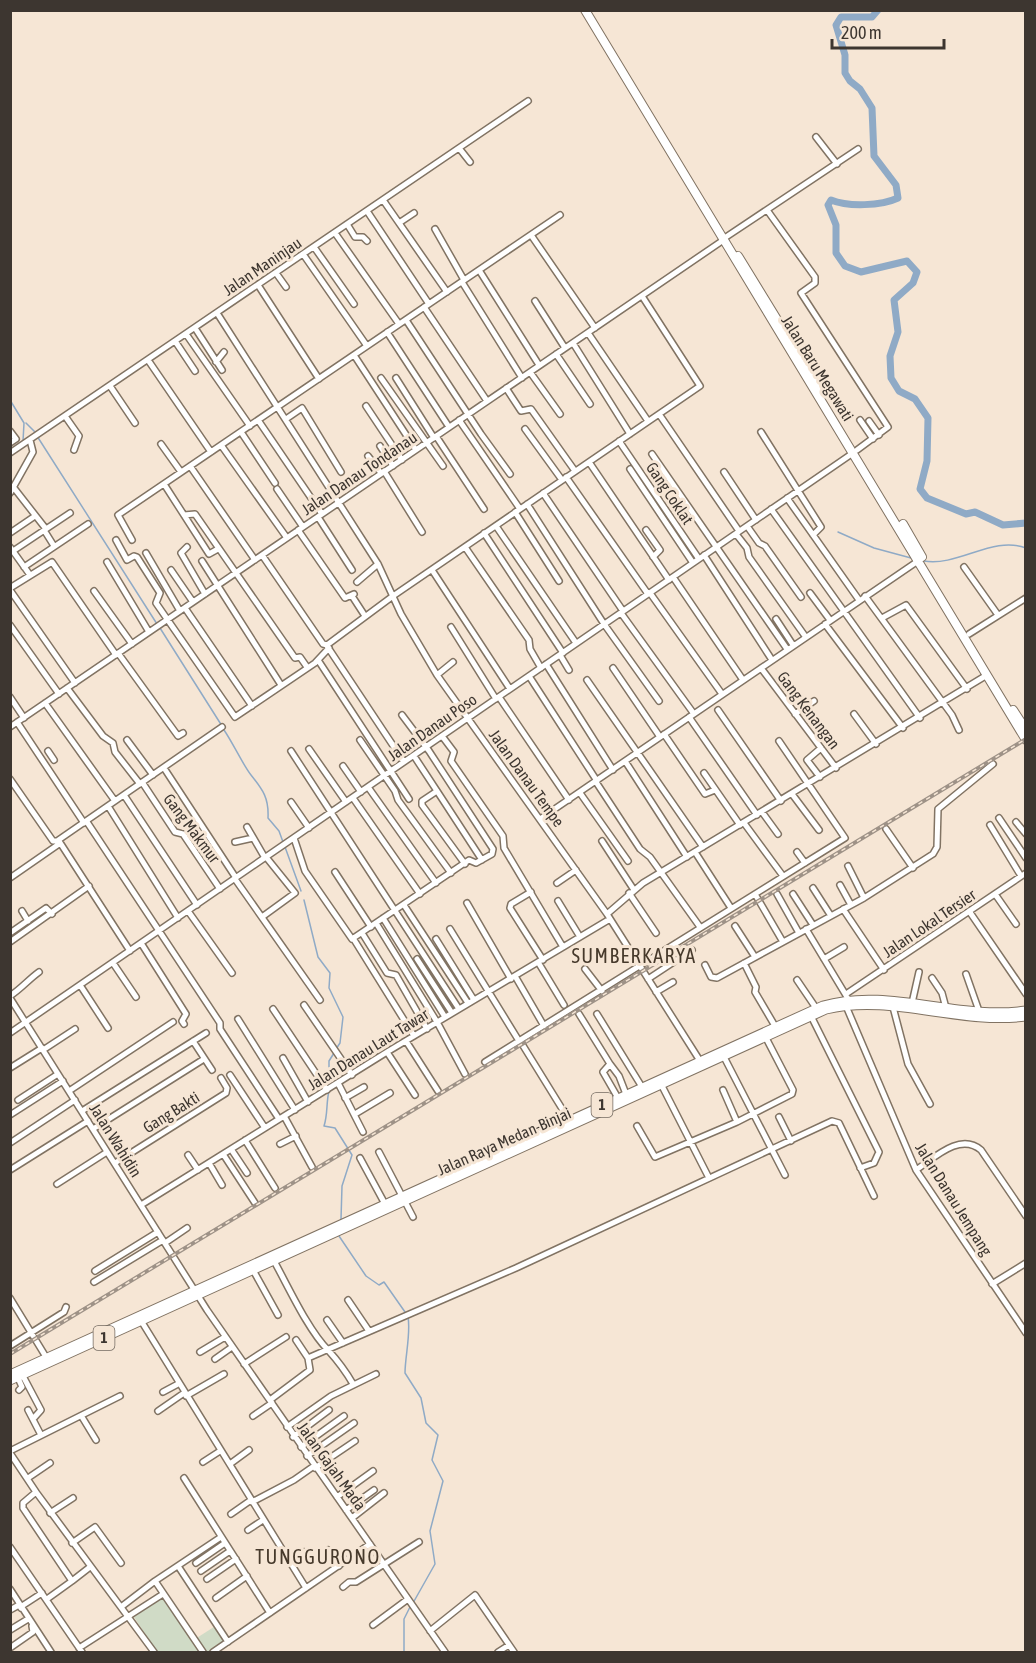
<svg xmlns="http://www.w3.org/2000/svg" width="1036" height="1663" font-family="'Asap Condensed',sans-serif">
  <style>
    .green { fill: #d0dbc6 }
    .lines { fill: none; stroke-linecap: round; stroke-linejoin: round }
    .stream { stroke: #8faac6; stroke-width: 1.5 }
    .river { stroke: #8faac6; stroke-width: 7 }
    .minor-casing { stroke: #817363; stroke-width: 8 }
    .major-casing { stroke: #817363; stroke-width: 9 }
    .highway-casing { stroke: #817363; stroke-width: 10 }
    .minor { stroke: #fff; stroke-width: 5 }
    .major { stroke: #fff; stroke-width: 7 }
    .highway { stroke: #fff; stroke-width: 8 }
    .rail-casing { stroke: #9e9287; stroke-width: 4 }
    .rail { stroke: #f6e6d5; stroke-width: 1.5; stroke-dasharray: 4.5; stroke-linecap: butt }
    .labels { text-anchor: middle; stroke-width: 6; stroke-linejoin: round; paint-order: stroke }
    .shield { fill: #f6e6d5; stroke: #746b62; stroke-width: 1.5 }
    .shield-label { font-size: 15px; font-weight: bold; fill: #3d3630 }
    .street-label { font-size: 16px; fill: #3d3630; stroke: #f6e6d5 }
    .quarter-label { font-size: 20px; letter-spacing: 1.5px; fill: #46392b; stroke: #f6e6d5 }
  </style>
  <rect width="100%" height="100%" fill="#f6e6d5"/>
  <path class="green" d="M 163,1597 L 192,1641 L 217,1625 L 227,1640 L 208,1652 L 157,1652 L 134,1617 Z"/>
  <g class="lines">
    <path class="stream" d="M 10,400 L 24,423 L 23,441
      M 26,423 L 35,432
      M 37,436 L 157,624
      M 838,532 L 874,548 L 911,558
      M 924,561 C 958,567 993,535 1026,548
      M 160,628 L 222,726
      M 224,730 C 233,743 243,765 251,775 C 263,790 269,798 268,818 L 279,831 L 283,842
      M 285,847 L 301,891
      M 304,900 L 318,957 L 330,973 L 329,988 L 343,1017 L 340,1043 L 336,1049
      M 329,1086 L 329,1061 L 334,1053
      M 329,1091 C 326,1103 328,1114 324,1126 L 335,1128 L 352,1155 L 342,1186 L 341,1219
      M 339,1236 L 366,1276 L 379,1285 L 384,1282 L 405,1312
      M 408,1317 C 411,1333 405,1357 405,1373 L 421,1398 L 426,1423 L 438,1435 L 432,1460 L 443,1481 L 430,1531 L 435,1564 L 413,1603
      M 404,1652 L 404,1619 L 410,1607"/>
    <path class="river" d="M 878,10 L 872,17 L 841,17 L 836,25 L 845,55 L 845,73 L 850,81 L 860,89 L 872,108 L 874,156 L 896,185 L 898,198 C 881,206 848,207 831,200 L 828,205 L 836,225 L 836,253 L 845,266 L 861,272 L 907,261 L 917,272 L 913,283 L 894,300 L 898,332 L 890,356 L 891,378 L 899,391 L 915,399 L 928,418 L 927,461 L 920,489 L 927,498 L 966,514 L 975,512 L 1003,525 L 1026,523"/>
    <g class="minor-casing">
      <path id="minor" d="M 816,137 L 837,164
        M 459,148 L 470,162
        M 383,200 L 447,292
        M 767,210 L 815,277 L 815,283 L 801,293 L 888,427 L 857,450
        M 367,211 L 429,304
        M 399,223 L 414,213
        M 347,224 L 355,237 L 363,237 L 367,241
        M 435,229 L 464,280
        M 335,233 L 399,324
        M 531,235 L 595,328
        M 726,237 L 858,149
        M 314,247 L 354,304
        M 303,254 L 367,346
        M 479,270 L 539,365
        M 276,273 L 286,287
        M 462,282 L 522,378
        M 258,285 L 319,379
        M 535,301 L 565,348
        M 424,307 L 487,401
        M 217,313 L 378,564 L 401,614 L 437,675 L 607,914 L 702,1064
        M 406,320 L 481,434 L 510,474
        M 195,328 L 222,370
        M 387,332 L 449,427
        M 588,333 L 648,421
        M 186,334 L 250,426
        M 175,341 L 195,371
        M 573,343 L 630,434
        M 556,354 L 590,404
        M 354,355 L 416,450
        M 148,360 L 211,452
        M 216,362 L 224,352
        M 530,372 L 560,414
        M 381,378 L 443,466
        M 396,378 L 434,438
        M 110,386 L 135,423
        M 506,388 L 521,411 L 531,409 L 575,471
        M 366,406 L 402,460
        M 659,414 L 739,531
        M 65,416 L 79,436 L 74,450
        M 286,419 L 302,408 L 341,472
        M 258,420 L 322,514
        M 459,420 L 520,509
        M 860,420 L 873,439
        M 869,421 L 879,435
        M 525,429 L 562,480
        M 10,431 L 16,439 L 10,443
        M 241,432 L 275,483
        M 761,432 L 821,527 L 813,535
        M 436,436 L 484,509
        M 619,441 L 699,559
        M 161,444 L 181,472
        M 221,445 L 287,538
        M 380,446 L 393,466
        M 10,453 L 528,101
        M 652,454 L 787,649
        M 368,456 L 381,473
        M 589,462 L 669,580
        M 190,466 L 255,560
        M 630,469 L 693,563
        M 384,471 L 422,532
        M 724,472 L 756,520
        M 566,477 L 648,594
        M 164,484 L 209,554 L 218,549
        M 14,488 L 46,529
        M 277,489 L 303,527
        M 10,493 L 33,452 L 30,440
        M 543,493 L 623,611
        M 787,498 L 859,600
        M 527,504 L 604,624 L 659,701
        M 771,509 L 920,718
        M 515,512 L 559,581
        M 184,515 L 195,514 L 295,658 L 300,657 L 307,667
        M 318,517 L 352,570
        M 496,526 L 576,643
        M 747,526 L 759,543 L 765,546 L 801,597
        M 44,530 L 54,546
        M 298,530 L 345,598 L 354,594
        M 646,530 L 660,550 L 653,557
        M 10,533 L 35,516
        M 484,533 L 563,653
        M 736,534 L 747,548 L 749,557 L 805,636
        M 116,540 L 127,560 L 134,556 L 137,557 L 160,593 L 156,603 L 235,717 L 315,663 L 329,648
        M 132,540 L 118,515 L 560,215
        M 10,547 L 30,575
        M 187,547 L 181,553 L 205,594
        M 465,547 L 529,640 L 530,649 L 541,668
        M 13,551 L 70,513
        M 146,553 L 180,611
        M 262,555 L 323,644 L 327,645 L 393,596 L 700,386 L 642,296
        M 704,555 L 772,660
        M 202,561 L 281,685
        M 107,562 L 149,632
        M 24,567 L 88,524
        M 964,567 L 998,615
        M 171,570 L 193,602
        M 432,570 L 510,689
        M 673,577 L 743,680
        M 357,582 L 378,564
        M 10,588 L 52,562 L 116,655
        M 10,590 L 75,683
        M 94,591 L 132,644
        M 650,593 L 722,694
        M 810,593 L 830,620
        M 352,596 L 365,616
        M 865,596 L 952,715 L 959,730
        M 185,608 L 252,706
        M 621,613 L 694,714
        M 882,618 L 906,605 L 967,689
        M 776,619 L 793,645
        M 825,624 L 903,728
        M 10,625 L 59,694
        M 451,627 L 496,699
        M 969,634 L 1026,598
        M 327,646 L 404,762
        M 118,653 L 178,736 L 183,733
        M 560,655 L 569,670
        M 318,660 L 409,799
        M 546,664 L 613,770
        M 613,668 L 660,737
        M 761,668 L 836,768
        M 437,675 L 453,662
        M 529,676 L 597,781
        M 587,680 L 703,847
        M 67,688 L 103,736 L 113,743 L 115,752 L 140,784
        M 10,697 L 24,718
        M 499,697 L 569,800
        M 45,703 L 115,801
        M 718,710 L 781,801
        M 795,714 L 814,701
        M 854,714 L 876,744
        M 689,717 L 757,815
        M 17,722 L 84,823
        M 10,727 L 722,241
        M 664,734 L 705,794 L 715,790
        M 442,736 L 454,752 L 451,761 L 503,836 L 504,848 L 563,947
        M 127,740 L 153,775
        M 360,740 L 395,791 L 398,800 L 451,873
        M 309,749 L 346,802
        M 48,751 L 54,760
        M 291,751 L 459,1009
        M 414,756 L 437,791
        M 625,761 L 687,857
        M 343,766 L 361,792
        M 164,768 L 236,878
        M 704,773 L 740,825
        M 820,777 L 807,760 L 821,748
        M 10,779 L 53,841 L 57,841
        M 142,782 L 175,832 L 183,834 L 220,889
        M 596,782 L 640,849 L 650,857 L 700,927
        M 368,787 L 436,883
        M 580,793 L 628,861
        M 792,794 L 819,830
        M 124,795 L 197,905
        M 353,798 L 420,894
        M 291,802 L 309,828
        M 108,806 L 178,918
        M 762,812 L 778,834
        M 999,818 L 1026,858
        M 540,819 L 918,561
        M 87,822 L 220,1023 L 220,1029 L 279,1119
        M 1016,822 L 1026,834
        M 744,823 L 783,876
        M 990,825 L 1021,876
        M 247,827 L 265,858
        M 886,829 L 913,868
        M 294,838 L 305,871 L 352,939 L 469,860 L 476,863 L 492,854 L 493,849 L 429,751 L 402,715
        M 59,841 L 130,951
        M 602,841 L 634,890
        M 235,842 L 253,838
        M 695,852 L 731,908
        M 797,852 L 805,863
        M 465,864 L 422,805 L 422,801 L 437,791 L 482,860
        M 848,866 L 864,898
        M 335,872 L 371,927
        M 10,878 L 59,844 L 57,841 L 222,727
        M 235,879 L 320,1000
        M 557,883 L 576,870
        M 840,885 L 851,905
        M 813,888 L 831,916
        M 531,892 L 511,904 L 510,908 L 543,960
        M 629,893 L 656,933
        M 755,894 L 783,942
        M 777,894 L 799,933
        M 793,894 L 813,925
        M 995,894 L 1016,924
        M 558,901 L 580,937
        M 467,903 L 511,979
        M 404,905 L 468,1003
        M 843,909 L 884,970
        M 22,911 L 28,921
        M 188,911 L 232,973
        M 969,911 L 1026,994
        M 607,914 L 643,883 L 987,675
        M 262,917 L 295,893 L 266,857
        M 383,918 L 445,1017
        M 376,923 L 437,1022 L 465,1074
        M 735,926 L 755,957
        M 450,929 L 519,1041
        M 806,929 L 847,997
        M 10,933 L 46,908 L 52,914
        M 362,933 L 387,973 L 396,975 L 427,1029
        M 353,938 L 414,1036
        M 436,939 L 474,1000
        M 10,942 L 89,886
        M 141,943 L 186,1014 L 182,1021 L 184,1024
        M 417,959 L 452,1013
        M 824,959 L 844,947
        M 538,962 L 564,1005
        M 113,963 L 136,997
        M 744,963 L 756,987 L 755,992 L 775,1026
        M 705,965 L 711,977 L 717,978 L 864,898 L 933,854 L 937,847 L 938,809 L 993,764
        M 585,969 L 602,991
        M 966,974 L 979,1011
        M 515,976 L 544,1026
        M 932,978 L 942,993 L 946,1008
        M 648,979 L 692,950
        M 797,980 L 816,1008
        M 80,985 L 108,1028
        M 656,992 L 673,982
        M 846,994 L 1026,873
        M 10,996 C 22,988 28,980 39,972
        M 10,998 L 207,1310 L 445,1652
        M 912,1003 L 919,972
        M 304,1005 L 352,1075
        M 846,1006 L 916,1170 L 1026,1333
        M 893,1007 L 908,1064 L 930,1104
        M 273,1009 L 327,1090
        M 579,1014 L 610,1064 L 603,1072 L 618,1098
        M 597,1014 L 642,1087
        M 811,1016 L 879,1152 L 874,1163 L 860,1168
        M 238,1019 L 295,1110
        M 10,1033 L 853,453
        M 193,1041 L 212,1070
        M 406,1041 L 438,1091
        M 522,1044 L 569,1120
        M 43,1050 L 75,1029
        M 387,1052 L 415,1095
        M 723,1055 L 785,1175
        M 283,1058 L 308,1102
        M 485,1062 L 845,838 L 779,741
        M 610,1064 L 619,1076 L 626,1094
        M 10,1068 L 42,1048
        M 230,1075 L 265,1128
        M 338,1083 L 363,1132
        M 661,1084 L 709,1178
        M 723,1090 L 737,1122
        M 69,1091 L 173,1022
        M 345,1098 L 364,1087
        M 18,1100 L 58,1074
        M 82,1111 L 206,1033
        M 355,1114 L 390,1093
        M 10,1115 L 63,1081
        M 284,1116 L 312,1167
        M 779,1117 L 791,1141
        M 637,1126 L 655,1157 L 737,1122 L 792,1094 L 793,1090 L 765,1036
        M 93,1129 L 204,1059
        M 245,1140 L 275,1188
        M 10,1143 L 75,1100
        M 280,1144 L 296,1136
        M 231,1149 L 247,1173
        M 379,1152 L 413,1217
        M 223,1154 L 255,1203
        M 188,1155 L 198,1170
        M 360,1158 L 385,1204
        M 115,1163 L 226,1093 L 227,1088 L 221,1078
        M 209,1163 L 222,1185
        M 10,1170 L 88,1121
        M 916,1170 C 934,1158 960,1132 981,1150 L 1026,1216
        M 57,1184 L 107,1152
        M 141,1205 L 387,1052 L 610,919
        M 165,1243 L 187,1228
        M 274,1261 C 288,1286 308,1330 328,1350 C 338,1361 345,1370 353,1384
        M 253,1270 L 278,1315
        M 95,1271 L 158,1232
        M 94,1282 L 163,1240
        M 992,1284 L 1026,1263
        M 10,1298 L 46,1357
        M 348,1300 L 369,1331
        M 140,1319 L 306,1588
        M 327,1320 L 343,1343
        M 10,1346 L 64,1312 L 66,1307
        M 200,1352 L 225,1337
        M 308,1358 L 516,1268 L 832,1121 L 839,1123 L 874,1196
        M 215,1359 L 232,1347
        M 244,1364 L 286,1337
        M 23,1376 L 41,1410 L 33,1419
        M 18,1378 L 22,1387 L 19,1390
        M 163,1392 L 178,1384
        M 186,1396 L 224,1374
        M 270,1400 L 310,1370 L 308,1358 L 296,1340
        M 28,1410 L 41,1435
        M 158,1411 L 184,1393
        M 253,1416 L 272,1403
        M 82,1417 L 96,1440
        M 287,1427 L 331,1396 L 376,1374
        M 293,1437 L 329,1410
        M 301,1447 L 344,1416
        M 10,1451 L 120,1396
        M 10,1453 L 36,1492 L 23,1503 L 23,1508 L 72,1581 L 90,1567
        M 307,1456 L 354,1423
        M 203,1462 L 220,1451
        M 230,1464 L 249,1450
        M 315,1468 L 355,1441
        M 28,1478 L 50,1463
        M 184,1478 L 270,1613
        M 36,1492 L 154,1652
        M 337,1497 L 373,1471
        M 252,1502 L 294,1480 L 314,1466
        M 346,1510 L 374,1490
        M 50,1513 L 73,1498
        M 231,1514 L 251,1500
        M 352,1518 L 384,1493
        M 248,1530 L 263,1520
        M 72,1543 L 95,1527 L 121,1563
        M 10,1547 L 82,1652
        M 328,1550 L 339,1566
        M 291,1561 L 304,1552
        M 196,1563 L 225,1543
        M 178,1566 L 228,1642
        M 201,1571 L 230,1551
        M 207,1579 L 236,1559
        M 155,1581 L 203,1652
        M 343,1587 L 349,1582 L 356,1582 L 419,1542
        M 10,1589 L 51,1652
        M 216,1598 L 247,1576
        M 47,1599 L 72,1581
        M 22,1606 L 42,1593
        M 121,1607 L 155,1581 L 221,1537
        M 10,1610 L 19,1605 L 21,1608
        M 373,1625 L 408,1599
        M 10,1630 L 28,1619
        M 430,1631 L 475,1595 L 514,1652
        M 10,1648 L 33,1632 L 32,1626
        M 79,1648 L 163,1594
        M 213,1652 L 370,1544
        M 498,1652 L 509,1645"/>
    </g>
    <g class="major-casing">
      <path id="major" d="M 10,1374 L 823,1005 C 889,986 958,1020 1026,1010
        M 10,1381 L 826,1010 C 892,994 958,1026 1026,1017"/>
    </g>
    <g class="highway-casing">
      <path id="highway" d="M 585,10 L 1026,740
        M 738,256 L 819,388
        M 903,524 L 922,557
        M 1013,710 L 1026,730"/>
    </g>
    <use href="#minor" class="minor"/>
    <use href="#major" class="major"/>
    <use href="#highway" class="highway"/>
    <g class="rail-casing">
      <path id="rail" d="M 10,1354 L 1026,739"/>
    </g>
    <use href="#rail" class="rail"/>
  </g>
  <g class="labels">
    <g class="shield">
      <rect x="591.5" y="1093" width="21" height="24" rx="4.5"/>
      <rect x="93.5" y="1326" width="21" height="24" rx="4.5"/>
    </g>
    <g class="shield-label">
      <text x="602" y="1110">1</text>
      <text x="104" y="1343">1</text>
    </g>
    <g class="street-label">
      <text transform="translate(262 266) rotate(-34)" y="6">Jalan Maninjau</text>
      <text transform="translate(818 368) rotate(58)" y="6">Jalan Baru Megawati</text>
      <text transform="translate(359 473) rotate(-34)" y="6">Jalan Danau Tondanau</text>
      <text transform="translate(670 493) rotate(56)" y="6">Gang Coklat</text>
      <text transform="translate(809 710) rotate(53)" y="6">Gang Kenangan</text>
      <text transform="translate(432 727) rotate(-35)" y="6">Jalan Danau Poso</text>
      <text transform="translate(527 778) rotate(54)" y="6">Jalan Danau Tempe</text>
      <text transform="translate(192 828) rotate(53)" y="6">Gang Makmur</text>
      <text transform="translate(929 923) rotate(-34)" y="6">Jalan Lokal Tersier</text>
      <text transform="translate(368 1049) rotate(-32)" y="6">Jalan Danau Laut Tawar</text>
      <text transform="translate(171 1112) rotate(-32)" y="6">Gang Bakti</text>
      <text transform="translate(116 1140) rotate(58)" y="6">Jalan Wahidin</text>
      <text transform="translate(504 1141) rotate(-24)" y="6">Jalan Raya Medan-Binjai</text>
      <text transform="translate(954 1199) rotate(58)" y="6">Jalan Danau Jempang</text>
      <text transform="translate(332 1466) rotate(54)" y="6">Jalan Gajah Mada</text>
    </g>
    <g class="quarter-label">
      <text x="634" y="963">SUMBERKARYA</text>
      <text x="318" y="1564">TUNGGURONO</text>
    </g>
  </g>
  <rect width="1036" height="1663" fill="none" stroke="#3d3630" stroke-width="24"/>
  <path d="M832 39v9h112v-9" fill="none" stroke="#3d3630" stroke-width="3"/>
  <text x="841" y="39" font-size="18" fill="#3d3630" stroke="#f6e6d5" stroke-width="4.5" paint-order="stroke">200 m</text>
</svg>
